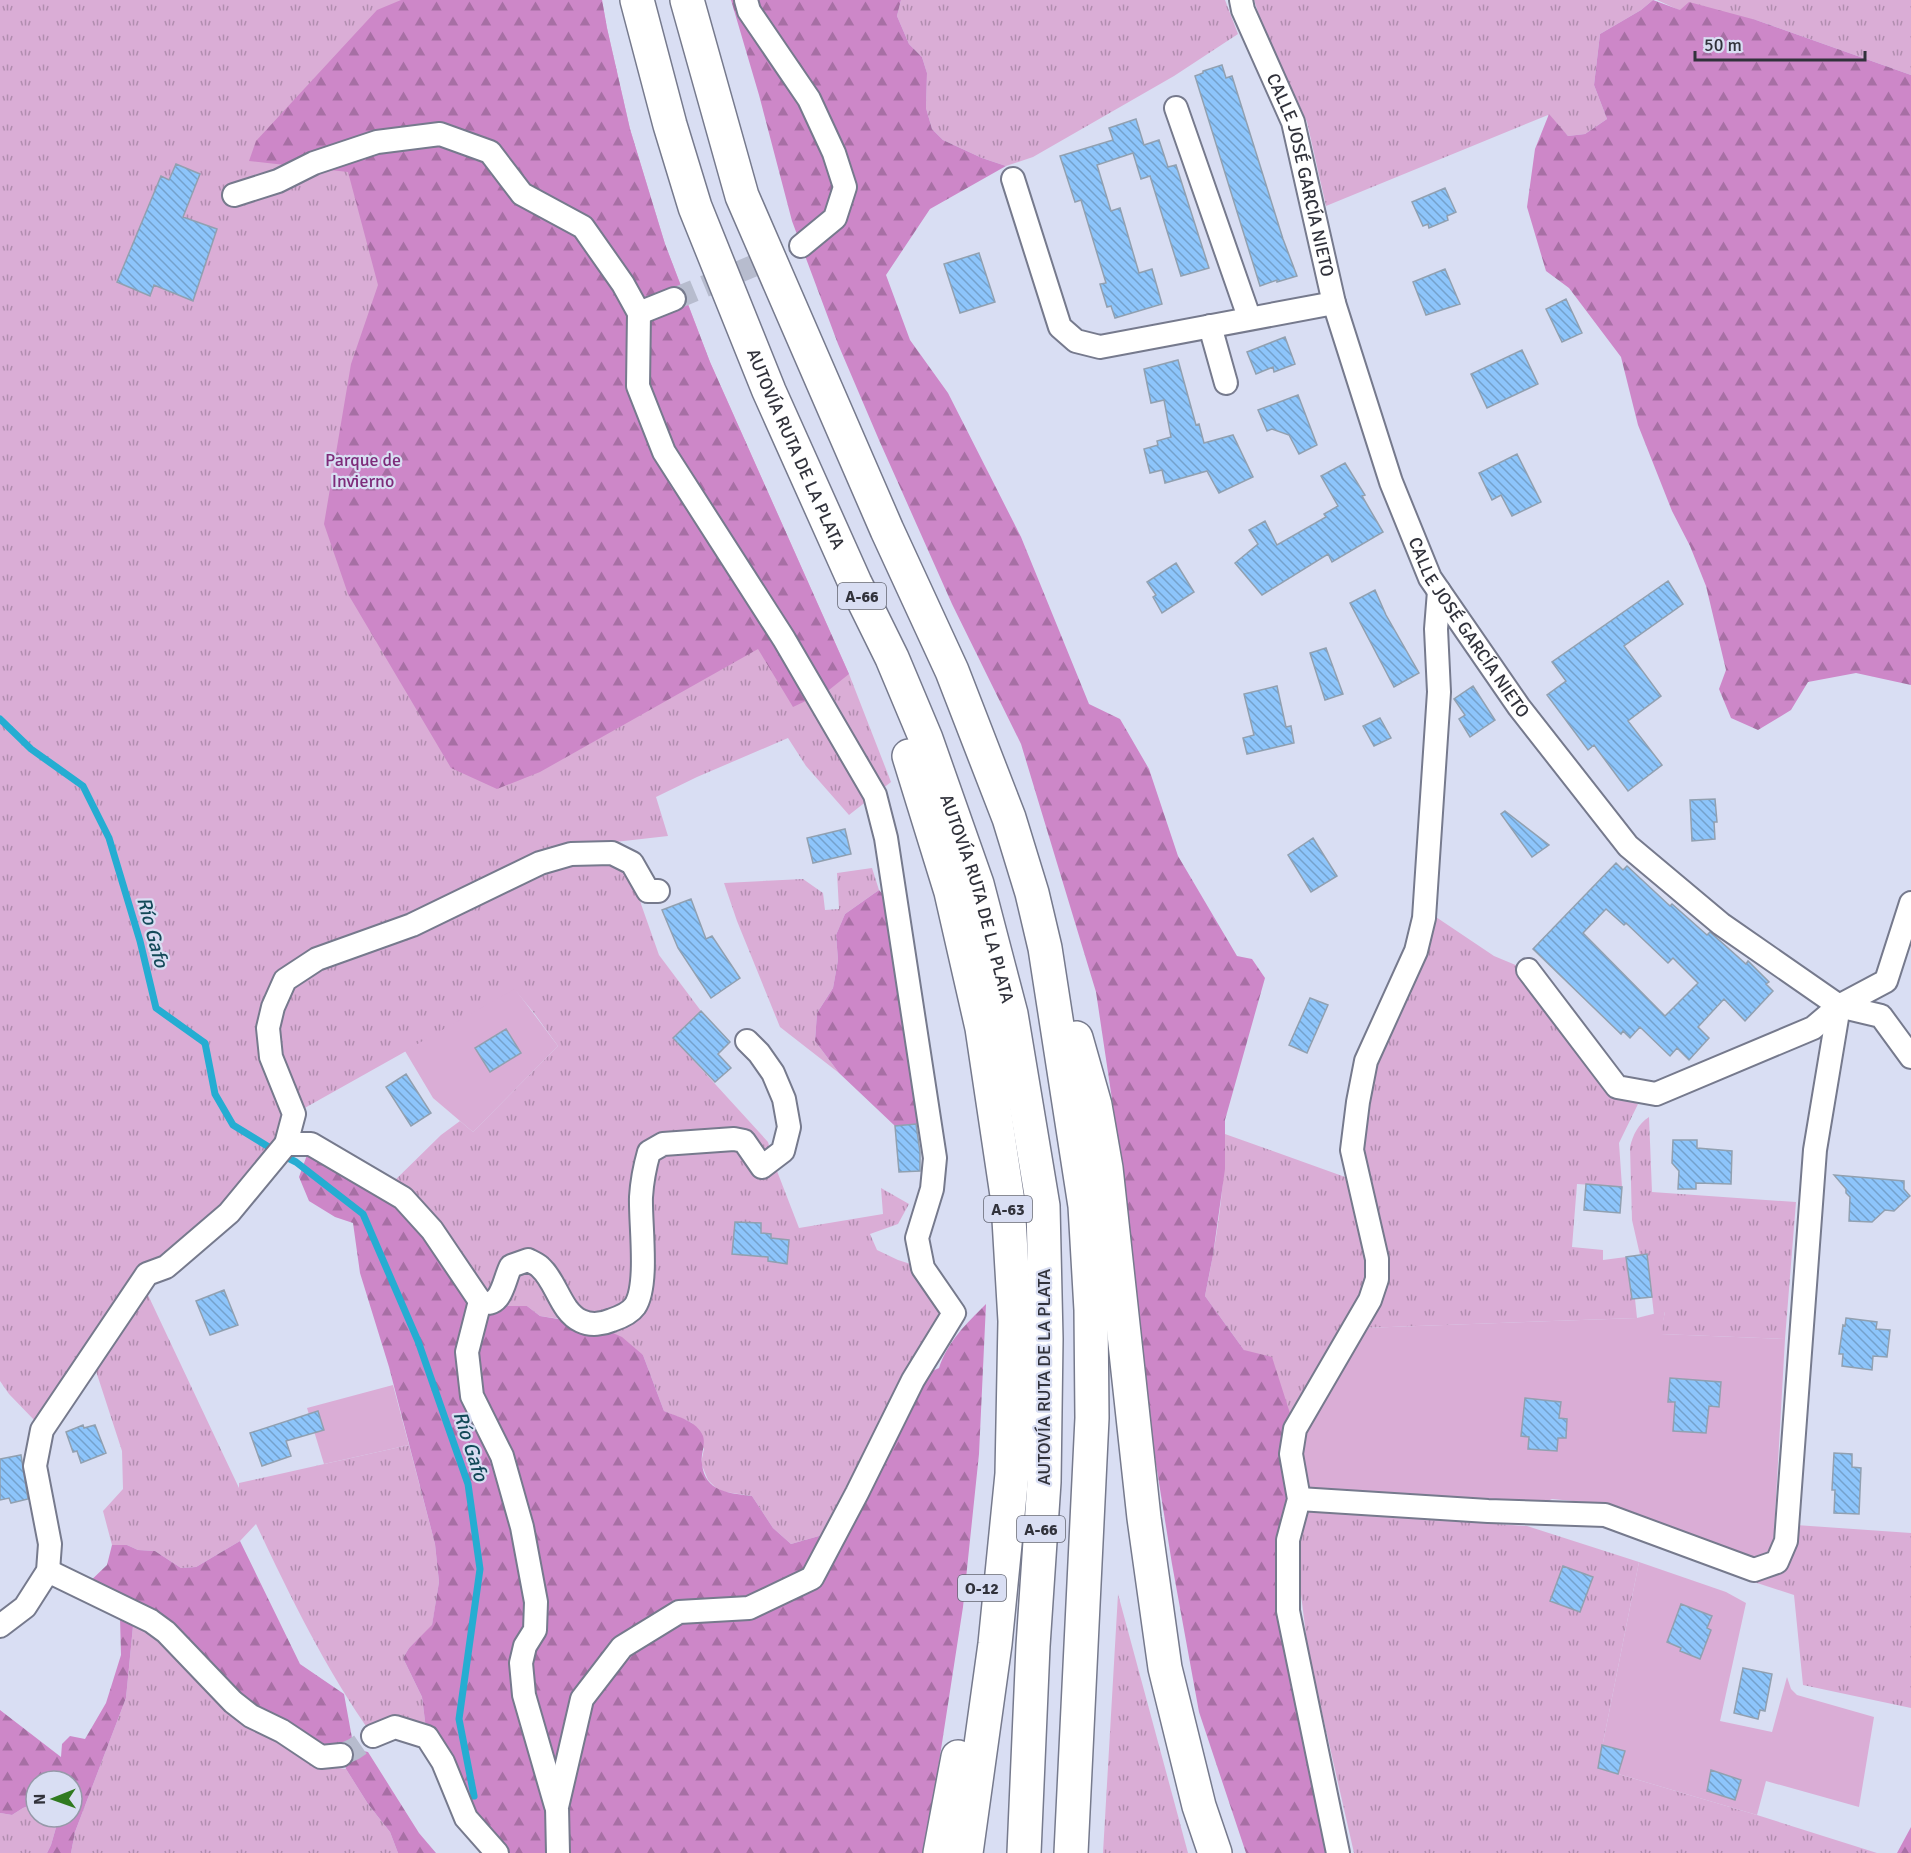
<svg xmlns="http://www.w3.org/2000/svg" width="1911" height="1853" font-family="Signika,sans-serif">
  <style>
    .grass { fill: url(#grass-tufts) }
    .forest { fill: url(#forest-firs) }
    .garden { fill: #daadd6 }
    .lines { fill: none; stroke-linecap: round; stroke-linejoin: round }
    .stream { stroke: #25add2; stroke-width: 7 }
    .building { fill: url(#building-back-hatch); stroke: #91a0b0; stroke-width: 1.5; fill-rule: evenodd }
    .street-tunnel { stroke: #b7bcce; stroke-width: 22; stroke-dasharray: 22 11; stroke-linecap: butt }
    .street-casing { stroke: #767a8d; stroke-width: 26 }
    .highway-casing { stroke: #767a8d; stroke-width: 36 }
    .street { stroke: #fff; stroke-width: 22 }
    .highway { stroke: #fff; stroke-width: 33 }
    .labels { text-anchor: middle; stroke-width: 4.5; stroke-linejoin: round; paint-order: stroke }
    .shield { fill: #d9def3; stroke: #636672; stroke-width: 1.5 }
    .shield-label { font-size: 16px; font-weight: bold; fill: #31323b }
    .street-label { font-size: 18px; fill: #31323b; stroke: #d9def3 }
    .park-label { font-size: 18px; fill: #7d2b7a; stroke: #d9def3 }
    .water-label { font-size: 20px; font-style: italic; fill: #134958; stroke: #d9def3 }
  </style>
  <defs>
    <pattern id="grass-tufts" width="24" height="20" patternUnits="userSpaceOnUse" patternTransform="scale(1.5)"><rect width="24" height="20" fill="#daadd6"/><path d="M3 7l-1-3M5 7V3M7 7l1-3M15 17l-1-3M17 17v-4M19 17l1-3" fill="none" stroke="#b18daf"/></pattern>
    <pattern id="forest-firs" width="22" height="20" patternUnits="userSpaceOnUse" patternTransform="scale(1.5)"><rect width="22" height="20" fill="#cd87c8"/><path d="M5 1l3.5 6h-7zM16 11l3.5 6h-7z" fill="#a76fa4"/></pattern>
    <pattern id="building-back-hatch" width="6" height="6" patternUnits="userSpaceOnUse" patternTransform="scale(1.5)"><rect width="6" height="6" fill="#8dc5fb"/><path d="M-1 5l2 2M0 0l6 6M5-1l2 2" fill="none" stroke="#74a1cc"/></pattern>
  </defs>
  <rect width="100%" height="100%" fill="#d9def3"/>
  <path class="grass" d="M 0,0 L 602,0 L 607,28 L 630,129 L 665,244 L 710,362 L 849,674 L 891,782 L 849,815 L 806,766 L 788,738 L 697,777 L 656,797 L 668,836 L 553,849 L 435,905 L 320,945 L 298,958 L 275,982 L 267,993 L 261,1007 L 256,1031 L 263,1066 L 278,1104 L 284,1123 L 283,1137 L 232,1202 L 165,1255 L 37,1423 L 9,1394 L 0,1381 Z
    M 901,0 L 1225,0 L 1238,34 L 1174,76 L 1033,157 L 1006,166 L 982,158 L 943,140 L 932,129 L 926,108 L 927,73 L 922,57 L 909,44 L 897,16 Z
    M 1254,0 L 1653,0 L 1641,10 L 1600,34 L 1594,85 L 1607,119 L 1585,134 L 1568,136 L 1548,115 L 1326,206 L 1307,122 L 1262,24 Z
    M 1657,0 L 1911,0 L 1911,75 L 1756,20 L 1681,11 Z
    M 540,863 L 632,863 L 641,904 L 659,955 L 701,1011 L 674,1039 L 768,1142 L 777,1171 L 799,1228 L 883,1214 L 881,1188 L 909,1204 L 898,1224 L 870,1234 L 877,1250 L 898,1260 L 923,1268 L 954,1313 L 841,1523 L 819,1536 L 791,1544 L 773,1528 L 752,1496 L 719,1491 L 708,1480 L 701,1463 L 704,1449 L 692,1423 L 664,1411 L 643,1355 L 582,1322 L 540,1316 L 527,1306 L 507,1306 L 492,1302 L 387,1188 L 441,1135 L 460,1121 L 473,1132 L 558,1046 L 534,1013 L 515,990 L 294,1114 L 271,1057 L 285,980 Z
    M 872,868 L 879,890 L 845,914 L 836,935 L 838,960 L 833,988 L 817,1013 L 815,1041 L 839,1073 L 780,1027 L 737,921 L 724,883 L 803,879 L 823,893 L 825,910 L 839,909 L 837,873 Z
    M 1430,913 L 1494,956 L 1518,966 L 1617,1096 L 1638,1104 L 1619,1143 L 1622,1187 L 1577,1184 L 1572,1247 L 1603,1250 L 1603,1260 L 1626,1257 L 1632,1299 L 1635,1299 L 1637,1318 L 1363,1328 L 1384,1276 L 1360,1133 L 1366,1089 Z
    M 1649,1117 L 1652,1192 L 1796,1202 L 1785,1339 L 1660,1334 L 1665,1312 L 1654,1315 L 1647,1254 L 1640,1255 L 1632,1220 L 1630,1147 C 1633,1135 1638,1124 1649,1117 Z
    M 1225,1134 L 1359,1182 L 1377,1279 L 1295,1429 L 1244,1350 L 1205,1296 C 1216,1243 1225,1189 1225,1134 Z
    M 148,1295 L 239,1488 L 239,1483 L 409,1445 L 435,1544 L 439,1582 L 432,1626 L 409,1648 L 403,1658 L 422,1697 L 427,1737 L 373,1736 C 326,1670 291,1598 256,1524 L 240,1541 L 196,1567 L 181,1568 L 155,1551 L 138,1550 L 127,1545 L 112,1545 L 103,1511 L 123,1489 L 122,1451 L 95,1368 L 134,1306 Z
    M 1302,1511 L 1527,1526 L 1639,1562 L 1598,1768 L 1757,1815 L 1877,1853 L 1354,1853 L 1308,1651 L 1295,1546 Z
    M 1796,1525 L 1911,1533 L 1911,1708 L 1803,1685 L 1794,1595 L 1754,1582 L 1775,1572 Z
    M 1118,1594 L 1188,1853 L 1103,1853 Z
    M 133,1626 L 141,1628 L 166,1648 L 236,1717 L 265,1736 L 322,1766 L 346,1769 L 368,1804 L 390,1832 L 398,1853 L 71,1853 L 75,1832 L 126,1698 Z
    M 36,1803 L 36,1817 L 59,1817 L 51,1845 L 47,1853 L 0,1853 L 0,1813 L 12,1815 L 23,1808 Z"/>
  <path class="forest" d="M 401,0 L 602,0 L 607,28 L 630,129 L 665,244 L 710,362 L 849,674 L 829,690 L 793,707 L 758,649 L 540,772 L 497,789 L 451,768 L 348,594 L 324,524 L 351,364 L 378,285 L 348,172 L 249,161 L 256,141 L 377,10 Z
    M 731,0 L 901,0 L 897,16 L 909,44 L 922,57 L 927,73 L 926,108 L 932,129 L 943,140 L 982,158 L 1006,166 L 930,209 L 886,275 L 910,340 L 948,393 L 1021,537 L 1089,704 L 1120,719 L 1149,769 L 1178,856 L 1237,956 L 1252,959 L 1265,978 L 1225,1120 L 1225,1169 L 1213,1255 L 1205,1296 L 1244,1350 L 1272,1357 L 1295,1429 L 1288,1541 L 1338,1853 L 1246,1853 L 1199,1712 L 1172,1564 L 1148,1414 L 1116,1126 L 1096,992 L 1021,744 L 952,604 L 879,440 L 838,344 L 792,221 L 759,95 Z
    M 1653,0 L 1680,10 L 1689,2 L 1756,20 L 1911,75 L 1911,685 L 1856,673 L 1808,682 L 1791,710 L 1758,730 L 1731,718 L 1719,689 L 1726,670 L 1706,586 L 1690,546 L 1672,511 L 1638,425 L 1621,357 L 1569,288 L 1546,271 L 1527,207 L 1535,149 L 1549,114 L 1568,136 L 1585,134 L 1607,119 L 1594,85 L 1600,34 L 1641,10 Z
    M 879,890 L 890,902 L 918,1124 L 895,1126 L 839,1073 L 815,1041 L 817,1013 L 833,988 L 838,960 L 836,935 L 845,914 Z
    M 311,1144 L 403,1198 L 492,1302 L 507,1306 L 527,1306 L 540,1316 L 595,1325 L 622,1337 L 643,1355 L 664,1411 C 678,1417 697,1421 703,1436 C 706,1446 700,1455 702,1464 C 705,1492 729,1493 752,1496 L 773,1528 L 791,1544 L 819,1536 L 841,1523 L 913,1380 L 939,1368 C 948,1341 966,1324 986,1304 L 979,1454 L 963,1607 L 925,1853 L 497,1853 L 427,1737 L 422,1697 L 403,1658 L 409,1648 L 432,1625 L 439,1582 L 435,1544 L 389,1367 L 360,1273 L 353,1223 L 335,1217 L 309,1201 L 299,1177 Z
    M 240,1541 L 300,1664 L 344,1694 L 354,1749 L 368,1752 L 419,1833 L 436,1853 L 398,1853 L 390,1832 L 368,1804 L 346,1769 L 341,1755 L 282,1731 L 166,1632 L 83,1588 L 107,1565 L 112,1545 L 127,1545 L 138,1550 L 155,1551 L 181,1568 L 196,1567 Z
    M 120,1617 L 133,1626 L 126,1698 L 75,1832 L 71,1853 L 47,1853 L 51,1845 L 59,1817 L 72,1817 L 72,1781 L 36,1781 L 36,1803 L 23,1808 L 12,1815 L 0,1813 L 0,1710 L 61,1757 L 62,1744 L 70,1736 L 85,1739 L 106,1703 L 121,1655 Z
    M 1911,1827 L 1911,1853 L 1897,1853 Z"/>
  <path class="garden" d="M 515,989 L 558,1046 L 473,1132 L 433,1098 L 405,1051 Z
    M 1665,1311 L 1661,1334 L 1785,1339 L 1773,1550 L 1768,1558 L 1752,1560 L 1605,1504 L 1552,1499 L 1534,1507 L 1318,1494 L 1305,1485 L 1299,1461 L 1307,1423 L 1363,1328 L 1637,1318 Z
    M 393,1385 L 409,1445 L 324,1464 L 307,1408 Z
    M 1639,1562 L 1726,1592 L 1746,1603 L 1720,1721 L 1772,1732 L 1787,1677 L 1791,1689 L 1797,1695 L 1874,1717 L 1859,1807 L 1766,1781 L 1757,1815 L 1598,1768 Z"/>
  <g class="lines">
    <path class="stream" d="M 0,719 L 31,749 L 83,786 L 109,838 L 140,941 L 156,1008 L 205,1043 L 215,1094 L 233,1125 L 272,1149
      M 286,1157 L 296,1162 L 363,1214 L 418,1341 L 468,1484 L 480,1569 L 459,1719 L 474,1796"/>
  </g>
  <path class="building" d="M 1222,65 L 1226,78 L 1232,76 L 1283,239 L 1297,276 L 1277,282 L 1277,280 L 1260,286 L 1195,76 L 1203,73 L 1203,71 Z
    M 1136,119 L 1144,145 L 1159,140 L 1168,167 L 1176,165 L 1209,268 L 1181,276 L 1150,176 L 1141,179 L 1133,153 L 1097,165 L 1111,211 L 1120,208 L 1139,273 L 1152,269 L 1162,304 L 1115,318 L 1111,306 L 1107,307 L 1100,284 L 1106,283 L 1081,200 L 1075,202 L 1060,156 L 1113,140 L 1109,128 Z
    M 176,164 L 200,174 L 183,217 L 217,229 L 193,301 L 154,285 L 150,296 L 117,282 L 161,176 L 169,180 Z
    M 1445,188 L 1456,212 L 1447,216 L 1448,220 L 1429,228 L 1428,224 L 1423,226 L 1412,202 Z
    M 979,253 L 995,302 L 960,313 L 944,264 Z
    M 1445,269 L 1460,304 L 1426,315 L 1413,282 Z
    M 1566,299 L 1582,333 L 1562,342 L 1546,309 Z
    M 1285,337 L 1295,364 L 1274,372 L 1273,367 L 1256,374 L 1247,352 Z
    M 1522,350 L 1538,384 L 1487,408 L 1471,374 Z
    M 1178,360 L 1196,425 L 1199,424 L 1204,443 L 1233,435 L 1253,477 L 1219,493 L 1207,471 L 1165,483 L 1162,470 L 1150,473 L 1144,449 L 1158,445 L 1157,441 L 1171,437 L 1164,400 L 1151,403 L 1144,369 Z
    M 1298,395 L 1317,445 L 1299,454 L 1289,435 L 1272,429 L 1267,431 L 1258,410 Z
    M 1517,454 L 1541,502 L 1512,516 L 1501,495 L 1492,500 L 1479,473 Z
    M 1345,463 L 1365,495 L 1362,496 L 1383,532 L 1332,562 L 1328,554 L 1262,595 L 1235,563 L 1258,544 L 1249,530 L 1265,521 L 1277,545 L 1326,517 L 1324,514 L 1338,506 L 1321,476 Z
    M 1176,563 L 1194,592 L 1162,613 L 1153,597 L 1156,595 L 1147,582 Z
    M 1668,581 L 1683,604 L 1624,646 L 1661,696 L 1628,721 L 1662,765 L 1628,791 L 1594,745 L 1588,750 L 1547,695 L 1566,681 L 1552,662 Z
    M 1375,590 L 1386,615 L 1419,673 L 1394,687 L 1350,603 Z
    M 1326,648 L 1343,694 L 1325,700 L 1310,653 Z
    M 1277,686 L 1286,727 L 1291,726 L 1294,743 L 1247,754 L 1243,738 L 1254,735 L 1244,694 Z
    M 1473,686 L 1495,720 L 1470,737 L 1459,719 L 1465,715 L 1454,699 Z
    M 1380,718 L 1391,738 L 1374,746 L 1363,726 Z
    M 1715,799 L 1717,822 L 1714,822 L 1715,839 L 1692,841 L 1690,800 Z
    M 1505,811 L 1549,845 L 1532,857 L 1501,814 Z
    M 845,829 L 851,854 L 813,863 L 807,838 Z
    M 1313,838 L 1337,876 L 1311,892 L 1288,855 Z
    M 1616,863 L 1623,870 L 1627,866 L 1670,906 L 1672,904 L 1707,935 L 1710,932 L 1746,964 L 1748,961 L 1769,982 L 1766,984 L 1773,991 L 1745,1021 L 1724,999 L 1698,1027 L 1709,1038 L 1689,1060 L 1677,1048 L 1670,1056 L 1640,1027 L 1630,1038 L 1623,1031 L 1621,1034 L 1533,949 ZM 1606,909 L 1624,925 L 1626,923 L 1668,963 L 1673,958 L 1698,983 L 1665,1016 L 1583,933 Z
    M 691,899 L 706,939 L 712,936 L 740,978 L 711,998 L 678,948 L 662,910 Z
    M 1310,998 L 1328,1005 L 1307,1053 L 1289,1045 Z
    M 701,1011 L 730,1042 L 718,1054 L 731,1068 L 715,1082 L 673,1038 Z
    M 506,1029 L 521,1053 L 490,1072 L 475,1048 Z
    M 406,1074 L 431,1113 L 411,1126 L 386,1087 Z
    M 916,1124 L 920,1152 L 920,1171 L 899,1172 L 895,1126 Z
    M 1673,1140 L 1697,1140 L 1697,1148 L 1732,1151 L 1731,1184 L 1696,1183 L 1696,1189 L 1678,1189 L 1679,1171 L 1672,1163 Z
    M 1834,1175 L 1904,1181 L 1904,1189 L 1910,1196 L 1894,1211 L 1885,1210 L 1872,1222 L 1849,1221 L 1850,1197 L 1846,1193 L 1846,1189 Z
    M 1586,1184 L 1622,1187 L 1620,1213 L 1584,1210 Z
    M 735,1222 L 761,1223 L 761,1233 L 771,1234 L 771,1238 L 789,1240 L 787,1264 L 768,1261 L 768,1257 L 732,1254 Z
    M 1647,1254 L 1652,1297 L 1632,1299 L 1626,1257 Z
    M 224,1290 L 238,1325 L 210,1335 L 196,1301 Z
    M 1846,1318 L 1877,1322 L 1876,1329 L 1890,1330 L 1887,1357 L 1873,1356 L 1872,1370 L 1842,1366 L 1843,1354 L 1839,1354 L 1843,1325 L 1845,1326 Z
    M 1670,1378 L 1721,1382 L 1719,1407 L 1709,1406 L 1706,1433 L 1673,1431 L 1675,1402 L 1668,1402 Z
    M 1525,1398 L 1561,1402 L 1559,1418 L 1567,1419 L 1566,1438 L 1558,1438 L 1557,1451 L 1528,1449 L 1529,1437 L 1521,1436 Z
    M 318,1411 L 324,1430 L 286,1441 L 291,1456 L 262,1466 L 250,1433 Z
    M 83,1425 L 84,1428 L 95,1425 L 106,1453 L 81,1463 L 77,1451 L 73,1452 L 66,1432 Z
    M 1834,1453 L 1852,1454 L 1852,1467 L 1861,1468 L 1859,1514 L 1834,1513 L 1835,1490 L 1832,1490 Z
    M 21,1455 L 28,1499 L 11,1503 L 9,1498 L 0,1500 L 0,1459 Z
    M 1563,1566 L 1593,1577 L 1580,1612 L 1550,1601 Z
    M 1681,1604 L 1712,1616 L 1707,1628 L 1711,1630 L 1700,1659 L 1680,1651 L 1681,1648 L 1667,1642 Z
    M 1743,1668 L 1772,1674 L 1765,1711 L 1760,1710 L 1758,1719 L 1734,1713 Z
    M 1602,1745 L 1625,1751 L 1618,1774 L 1598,1768 Z
    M 1711,1770 L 1741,1780 L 1735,1800 L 1707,1791 Z"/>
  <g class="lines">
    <path class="street-tunnel" d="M 674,299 L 801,246
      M 341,1755 L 354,1749 L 373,1736"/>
    <g class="street-casing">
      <g id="street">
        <path d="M 746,0 L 749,11 L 809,99 L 834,153 L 845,187 L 835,218 L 801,246"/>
        <path id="s1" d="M 1241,0 L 1243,10 L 1293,122 L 1334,303 L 1391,482 L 1430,578 L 1519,707 L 1628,846 L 1721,924 L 1839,1006 L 1886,981 L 1911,903"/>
        <path d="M 1176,108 L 1249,317"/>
        <path d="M 1013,179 L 1060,327 L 1076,341 L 1100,347 L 1334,303"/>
        <path d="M 234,195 L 278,181 L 314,163 L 377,142 L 440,134 L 490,152 L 522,194 L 583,227 L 623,284 L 639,313 L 638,386 L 664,452 L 784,639 L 875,795 L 886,838 L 935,1158 L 932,1189 L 917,1238 L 923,1268 L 954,1313 L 913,1380 L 857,1493 L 812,1578 L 749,1608 L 679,1612 L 622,1647 L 582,1699 L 557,1807 L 558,1853"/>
        <path d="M 639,313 L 674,299"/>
        <path d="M 1210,326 L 1226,383"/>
        <path d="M 1528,970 L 1617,1087 L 1656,1094 L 1813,1028 L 1839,1006"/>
        <path d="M 286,1144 L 311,1144 L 403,1198 L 432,1230 L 480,1301 C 502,1311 504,1278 511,1266 L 528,1260 C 532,1262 537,1264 540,1267 C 557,1282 560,1311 581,1321 C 591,1326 603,1324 612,1320 C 621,1317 630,1313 635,1306 C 649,1285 640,1223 641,1197 C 642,1181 645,1166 649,1152 L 663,1144 L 734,1139 L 744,1141 L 762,1167 L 783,1151 L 789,1127 L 784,1099 L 773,1073 L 759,1053 L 747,1041"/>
        <path d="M 480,1301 L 467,1352 L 472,1396 L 502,1456 L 522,1527 L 536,1602 L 535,1630 L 525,1646 L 521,1663 L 524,1695 L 556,1806"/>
        <path d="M 1299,1499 L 1488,1511 L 1605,1515 L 1754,1570 L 1777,1562 L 1786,1541 L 1815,1150 L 1839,1006 L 1881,1016 L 1911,1057"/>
        <path d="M 48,1571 L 151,1621 L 166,1632 L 233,1702 L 251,1716 L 282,1731 L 321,1757 L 341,1755"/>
        <path d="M 0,1626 L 25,1607 L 48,1571 L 50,1544 L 35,1466 L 42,1430 L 147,1274 L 166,1267 L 229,1213 L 286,1144 L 294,1114 L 271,1057 L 268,1028 L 273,1007 L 285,980 L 317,959 L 412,925 L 540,863 L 571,854 L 612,853 L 632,863 L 648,891 L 658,891"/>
        <path d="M 373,1736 L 395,1727 L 427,1737 L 443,1762 L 466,1818 L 497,1853"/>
        <path d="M 1338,1853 L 1288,1611 L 1288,1540 L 1299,1499 L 1291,1454 L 1295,1429 L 1370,1300 L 1377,1279 L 1377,1259 L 1352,1150 L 1358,1102 L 1366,1061 L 1416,951 L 1424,918 L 1439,692 L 1436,629 L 1439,591"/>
      </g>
    </g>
    <g class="highway-casing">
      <g id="highway">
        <path id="s2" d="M 637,0 L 670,125 L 695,207 L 769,391 L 855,583 L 892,658 L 926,739 L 977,884 L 1011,1014 L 1043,1206 L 1046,1339 L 1044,1482 L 1033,1646 L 1024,1853"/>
        <path d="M 687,0 L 742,196 L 887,530 L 952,671 L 1009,818 L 1032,893 L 1045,948 L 1085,1206 L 1091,1310 L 1092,1418 L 1071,1853"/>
        <path d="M 909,756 L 951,892 L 982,1028 L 1008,1202 L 1015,1321 L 1012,1474 L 995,1644 L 966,1853"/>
        <path d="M 1076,1038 L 1095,1105 L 1106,1168 L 1144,1518 L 1165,1668 L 1199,1806 L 1215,1853"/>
        <path d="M 940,1853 L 958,1757"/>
      </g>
    </g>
    <use href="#street" class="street"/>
    <use href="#highway" class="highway"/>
  </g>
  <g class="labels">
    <g class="shield">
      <rect x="838" y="583" width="48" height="26" rx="4.5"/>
      <rect x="984" y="1196" width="48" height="26" rx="4.5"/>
      <rect x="1017" y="1516" width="48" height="26" rx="4.5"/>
      <rect x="958" y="1575" width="48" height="26" rx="4.5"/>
    </g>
    <g class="shield-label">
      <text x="862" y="602">A-66</text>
      <text x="1008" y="1215">A-63</text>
      <text x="1041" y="1535">A-66</text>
      <text x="982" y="1594">O-12</text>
    </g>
    <g class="street-label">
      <text dy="6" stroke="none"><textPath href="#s1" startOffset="186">CALLE JOSÉ GARCÍA NIETO</textPath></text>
      <text dy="6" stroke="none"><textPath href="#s2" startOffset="477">AUTOVÍA RUTA DE LA PLATA</textPath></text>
      <text dy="6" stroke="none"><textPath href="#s1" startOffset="672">CALLE JOSÉ GARCÍA NIETO</textPath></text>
      <text dy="6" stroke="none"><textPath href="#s2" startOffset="963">AUTOVÍA RUTA DE LA PLATA</textPath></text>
      <text transform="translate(1044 1377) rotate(-90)" y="6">AUTOVÍA RUTA DE LA PLATA</text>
    </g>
    <g class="park-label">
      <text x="363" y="466">Parque de<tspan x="363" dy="21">Invierno</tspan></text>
    </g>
    <g class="water-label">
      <text transform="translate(153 932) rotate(75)" y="7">Río Gafo</text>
      <text transform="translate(471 1446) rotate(72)" y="7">Río Gafo</text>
    </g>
  </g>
  <g transform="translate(54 1799) rotate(269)"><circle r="28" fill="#d9def3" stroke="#9699a9" stroke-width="1.5"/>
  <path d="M0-4.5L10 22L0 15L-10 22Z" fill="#307a20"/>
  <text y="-9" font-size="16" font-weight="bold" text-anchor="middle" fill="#31323b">N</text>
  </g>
  <path d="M1695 51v9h170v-9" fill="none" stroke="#31323b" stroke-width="3"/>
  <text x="1704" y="51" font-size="18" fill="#31323b" stroke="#d9def3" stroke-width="4.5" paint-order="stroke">50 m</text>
</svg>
